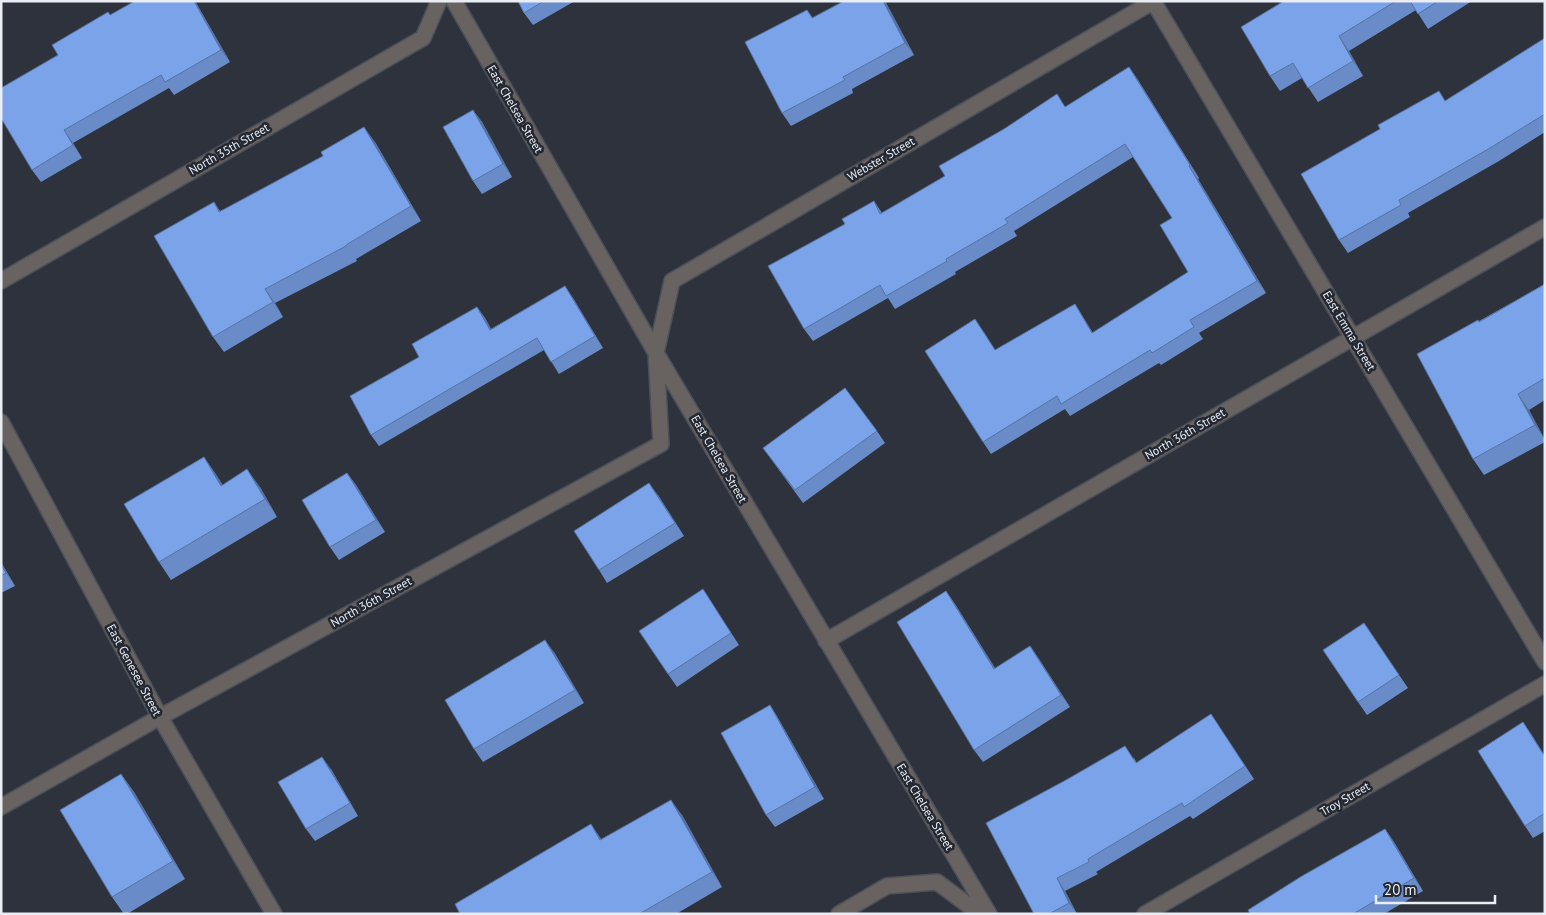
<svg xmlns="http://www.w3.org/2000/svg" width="1546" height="915" font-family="'PT Sans',sans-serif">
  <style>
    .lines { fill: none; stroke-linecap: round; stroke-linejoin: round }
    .minor-casing { stroke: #4b5059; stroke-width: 18 }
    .minor { stroke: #686261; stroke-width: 15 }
    .wall { fill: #698cc8 }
    .shaded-wall { fill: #5572a3 }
    .building { fill: #7aa3e9; stroke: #5572a3 }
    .labels { text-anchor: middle; stroke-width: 5; stroke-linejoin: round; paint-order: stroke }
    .street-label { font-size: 12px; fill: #eaeef4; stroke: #232832 }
  </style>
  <rect width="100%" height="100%" fill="#2d323c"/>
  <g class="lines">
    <g class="minor-casing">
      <path id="minor" d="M 454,1 L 656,353 L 989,914
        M 1153,1 L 1545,662
        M 1,281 L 423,38 L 439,1
        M 1,422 L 160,717 L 274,914
        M 826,641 L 1545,227
        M 1,807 L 160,717 L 661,444 L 656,353 L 672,281 L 1154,1
        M 839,914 L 887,886 L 937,882 L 980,914
        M 1145,914 L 1545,684"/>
    </g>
    <use href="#minor" class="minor"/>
  </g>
  <path class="wall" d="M 195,1 L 230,62 L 174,95 L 169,88 L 73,143 L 82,158 L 41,182 L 32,170 L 58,55 L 110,15 Z
    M 518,1 L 575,1 L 533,25 L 524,13 Z
    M 885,1 L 914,55 L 852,89 L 853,93 L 791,126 L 782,113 L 807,10 L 813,18 Z
    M 1284,1 L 1472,1 L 1428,29 L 1416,10 L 1349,51 L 1363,76 L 1318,102 L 1302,78 L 1280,91 L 1270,76 Z
    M 1545,38 L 1545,132 L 1499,161 L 1408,213 L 1410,217 L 1348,253 L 1339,240 L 1446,100 Z
    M 1129,67 L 1138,80 L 1199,178 L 1198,179 L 1266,293 L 1199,333 L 1203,339 L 1161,365 L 1159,363 L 1070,416 L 1065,409 L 991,454 L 983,442 L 984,332 L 995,350 L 1075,304 L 1083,317 L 1093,333 L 1188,272 L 1172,218 L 1133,157 L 1014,231 L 1017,236 L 955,272 L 956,274 L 895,309 L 888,298 L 813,341 L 804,329 L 845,224 L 874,201 L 882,213 L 945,176 L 1004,129 L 1057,94 L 1065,107 Z
    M 473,110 L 482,122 L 512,177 L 482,194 L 473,181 Z
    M 375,142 L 421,221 L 356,259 L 357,261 L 275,303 L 283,317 L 224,352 L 213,337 L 214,202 L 220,211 Z
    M 1545,284 L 1545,400 L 1529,410 L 1545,440 L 1545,442 L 1484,475 L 1473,459 L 1479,321 Z
    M 565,286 L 573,298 L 603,348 L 559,374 L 544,350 L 379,446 L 371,435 L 419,357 L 477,307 L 485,318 L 491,329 Z
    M 877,431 L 885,443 L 803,503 L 763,448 Z
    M 204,457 L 222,485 L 260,487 L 277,517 L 171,580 L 159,562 Z
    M 347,473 L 356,485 L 385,532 L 339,560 L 330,547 Z
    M 658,495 L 684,536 L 607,583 L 599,570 Z
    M 1,562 L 15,586 L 1,593 Z
    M 946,591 L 955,604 L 995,668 L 1030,646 L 1039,659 L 1070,707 L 983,762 L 974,750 Z
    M 711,602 L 739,645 L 677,687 L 668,674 Z
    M 1364,623 L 1408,688 L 1367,715 L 1358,702 Z
    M 554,652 L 584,703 L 483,762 L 474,749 Z
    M 770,705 L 778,718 L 824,799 L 775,827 L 766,815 Z
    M 1211,714 L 1254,779 L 1193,819 L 1190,816 L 1096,872 L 1098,874 L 1065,891 L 1077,914 L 1034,914 L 1066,780 L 1134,758 L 1137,763 Z
    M 1523,722 L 1545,756 L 1545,831 L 1533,838 L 1525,826 Z
    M 331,769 L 358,816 L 315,841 L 306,829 Z
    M 121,774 L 134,792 L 185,879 L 127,914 L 124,914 L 112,897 Z
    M 682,815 L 722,887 L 676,914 L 460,914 L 602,839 Z
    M 1385,829 L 1394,842 L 1423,891 L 1384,914 L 1250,914 Z"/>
  <path class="shaded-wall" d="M 194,1 L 195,1 L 230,62 L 221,50 Z
    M 883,1 L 885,1 L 914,55 L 905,43 Z
    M 1339,36 L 1349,51 L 1363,76 L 1353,61 Z
    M 1129,67 L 1138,80 L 1199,178 L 1190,165 Z
    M 473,110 L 482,122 L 512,177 L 503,164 Z
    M 364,127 L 375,142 L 421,221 L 411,206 Z
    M 64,130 L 73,143 L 82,158 L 73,145 Z
    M 1189,166 L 1198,179 L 1266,293 L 1257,281 Z
    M 565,286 L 573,298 L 603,348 L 595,336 Z
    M 265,289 L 275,303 L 283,317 L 273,302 Z
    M 477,307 L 485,318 L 498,341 L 490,330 Z
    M 1518,394 L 1529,410 L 1545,440 L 1535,425 Z
    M 204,457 L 216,474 L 234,503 L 221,486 Z
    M 247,469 L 260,487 L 277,517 L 265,499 Z
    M 347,473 L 356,485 L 385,532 L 376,520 Z
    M 649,483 L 658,495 L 684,536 L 675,523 Z
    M 1,562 L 15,586 L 6,573 L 1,565 Z
    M 946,591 L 955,604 L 1003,681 L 994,669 Z
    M 545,640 L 554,652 L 584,703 L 575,690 Z
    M 1030,646 L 1039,659 L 1070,707 L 1061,695 Z
    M 770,705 L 778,718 L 824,799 L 815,787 Z
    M 1523,722 L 1532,735 L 1545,756 L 1545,757 Z
    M 322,757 L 331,769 L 358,816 L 350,803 Z
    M 121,774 L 134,792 L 185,879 L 173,861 Z
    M 671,800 L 682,815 L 722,887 L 712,872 Z
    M 591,824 L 602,840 L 600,840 Z
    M 1385,829 L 1394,842 L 1423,891 L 1414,878 Z
    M 1057,878 L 1065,891 L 1077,914 L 1069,903 Z"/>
  <path class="building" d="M 135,1 L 194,1 L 221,50 L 165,82 L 161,75 L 64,130 L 73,145 L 32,170 L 1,118 L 1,88 L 58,55 L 52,45 L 108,12 L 110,15 Z
    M 518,1 L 544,1 L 524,13 Z
    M 844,1 L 883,1 L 905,43 L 843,77 L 845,80 L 782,113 L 745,42 L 807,10 L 812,18 Z
    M 1284,1 L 1396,1 L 1339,36 L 1353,61 L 1308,88 L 1293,63 L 1270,76 L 1241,27 Z
    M 1410,1 L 1438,1 L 1418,14 Z
    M 1545,38 L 1545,114 L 1490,148 L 1399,200 L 1401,205 L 1339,240 L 1301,174 L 1380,129 L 1378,125 L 1439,91 L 1445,101 Z
    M 1129,67 L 1190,165 L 1189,166 L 1257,281 L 1190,320 L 1194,327 L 1152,353 L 1150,350 L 1061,404 L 1057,396 L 983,442 L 925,351 L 975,319 L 995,350 L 1075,304 L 1092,333 L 1188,272 L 1160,225 L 1172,218 L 1125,144 L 1005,219 L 1008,223 L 946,259 L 947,261 L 886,296 L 880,285 L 804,329 L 768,266 L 845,224 L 842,219 L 874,201 L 880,214 L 945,176 L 939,166 L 1004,129 L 1057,94 L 1065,107 Z
    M 473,110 L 503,164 L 473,181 L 443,127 Z
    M 364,127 L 411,206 L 346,245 L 346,246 L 265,289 L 273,302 L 213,337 L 154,236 L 214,202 L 219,212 L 323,156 L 321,152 Z
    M 1545,284 L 1545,378 L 1518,394 L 1535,425 L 1473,459 L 1417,354 L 1478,320 L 1479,322 Z
    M 565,286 L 595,336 L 551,362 L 537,338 L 371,435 L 350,396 L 419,357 L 412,344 L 477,307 L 490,330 Z
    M 845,388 L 877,431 L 795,490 L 763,448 Z
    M 204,457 L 221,486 L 247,469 L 265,499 L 159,562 L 124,504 Z
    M 347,473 L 376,520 L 330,547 L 302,500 Z
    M 649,483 L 675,523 L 599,570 L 574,531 Z
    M 1,565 L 6,573 L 1,576 Z
    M 703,589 L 731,633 L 668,674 L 639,631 Z
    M 946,591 L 994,669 L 1030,646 L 1061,695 L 974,750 L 897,622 Z
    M 1364,623 L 1399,675 L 1358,702 L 1323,650 Z
    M 545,640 L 575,690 L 474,749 L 445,700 Z
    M 770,705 L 815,787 L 766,815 L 721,733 Z
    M 1211,714 L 1245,766 L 1184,807 L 1182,803 L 1088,859 L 1089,862 L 1057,878 L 1069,903 L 1049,914 L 1034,914 L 986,823 L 1066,780 L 1125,746 L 1136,763 Z
    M 1523,722 L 1545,757 L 1545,813 L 1525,826 L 1478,751 Z
    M 322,757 L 350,803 L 306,829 L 278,782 Z
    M 121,774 L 173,861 L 112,897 L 60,810 Z
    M 671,800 L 712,872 L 639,914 L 460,914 L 455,904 L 591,824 L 600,840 Z
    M 1385,829 L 1414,878 L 1353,914 L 1250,914 L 1248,910 L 1302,876 Z"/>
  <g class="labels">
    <g class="street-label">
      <text transform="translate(515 109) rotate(60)" y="4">East Chelsea Street</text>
      <text transform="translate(229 149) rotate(-30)" y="4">North 35th Street</text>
      <text transform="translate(881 159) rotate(-30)" y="4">Webster Street</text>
      <text transform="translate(1349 331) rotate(59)" y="4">East Emma Street</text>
      <text transform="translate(1185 434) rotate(-30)" y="4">North 36th Street</text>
      <text transform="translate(719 459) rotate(60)" y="4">East Chelsea Street</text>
      <text transform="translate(371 602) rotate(-29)" y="4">North 36th Street</text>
      <text transform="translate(134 670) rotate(62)" y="4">East Genesee Street</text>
      <text transform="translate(1345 799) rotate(-30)" y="4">Troy Street</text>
      <text transform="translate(925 807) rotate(59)" y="4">East Chelsea Street</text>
    </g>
  </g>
  <rect width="1546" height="915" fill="none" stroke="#eaeef4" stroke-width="5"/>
  <path d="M1376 895v8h119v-8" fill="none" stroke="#eaeef4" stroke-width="2.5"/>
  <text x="1384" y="895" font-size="15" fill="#eaeef4" stroke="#232832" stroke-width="4" paint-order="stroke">20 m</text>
</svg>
